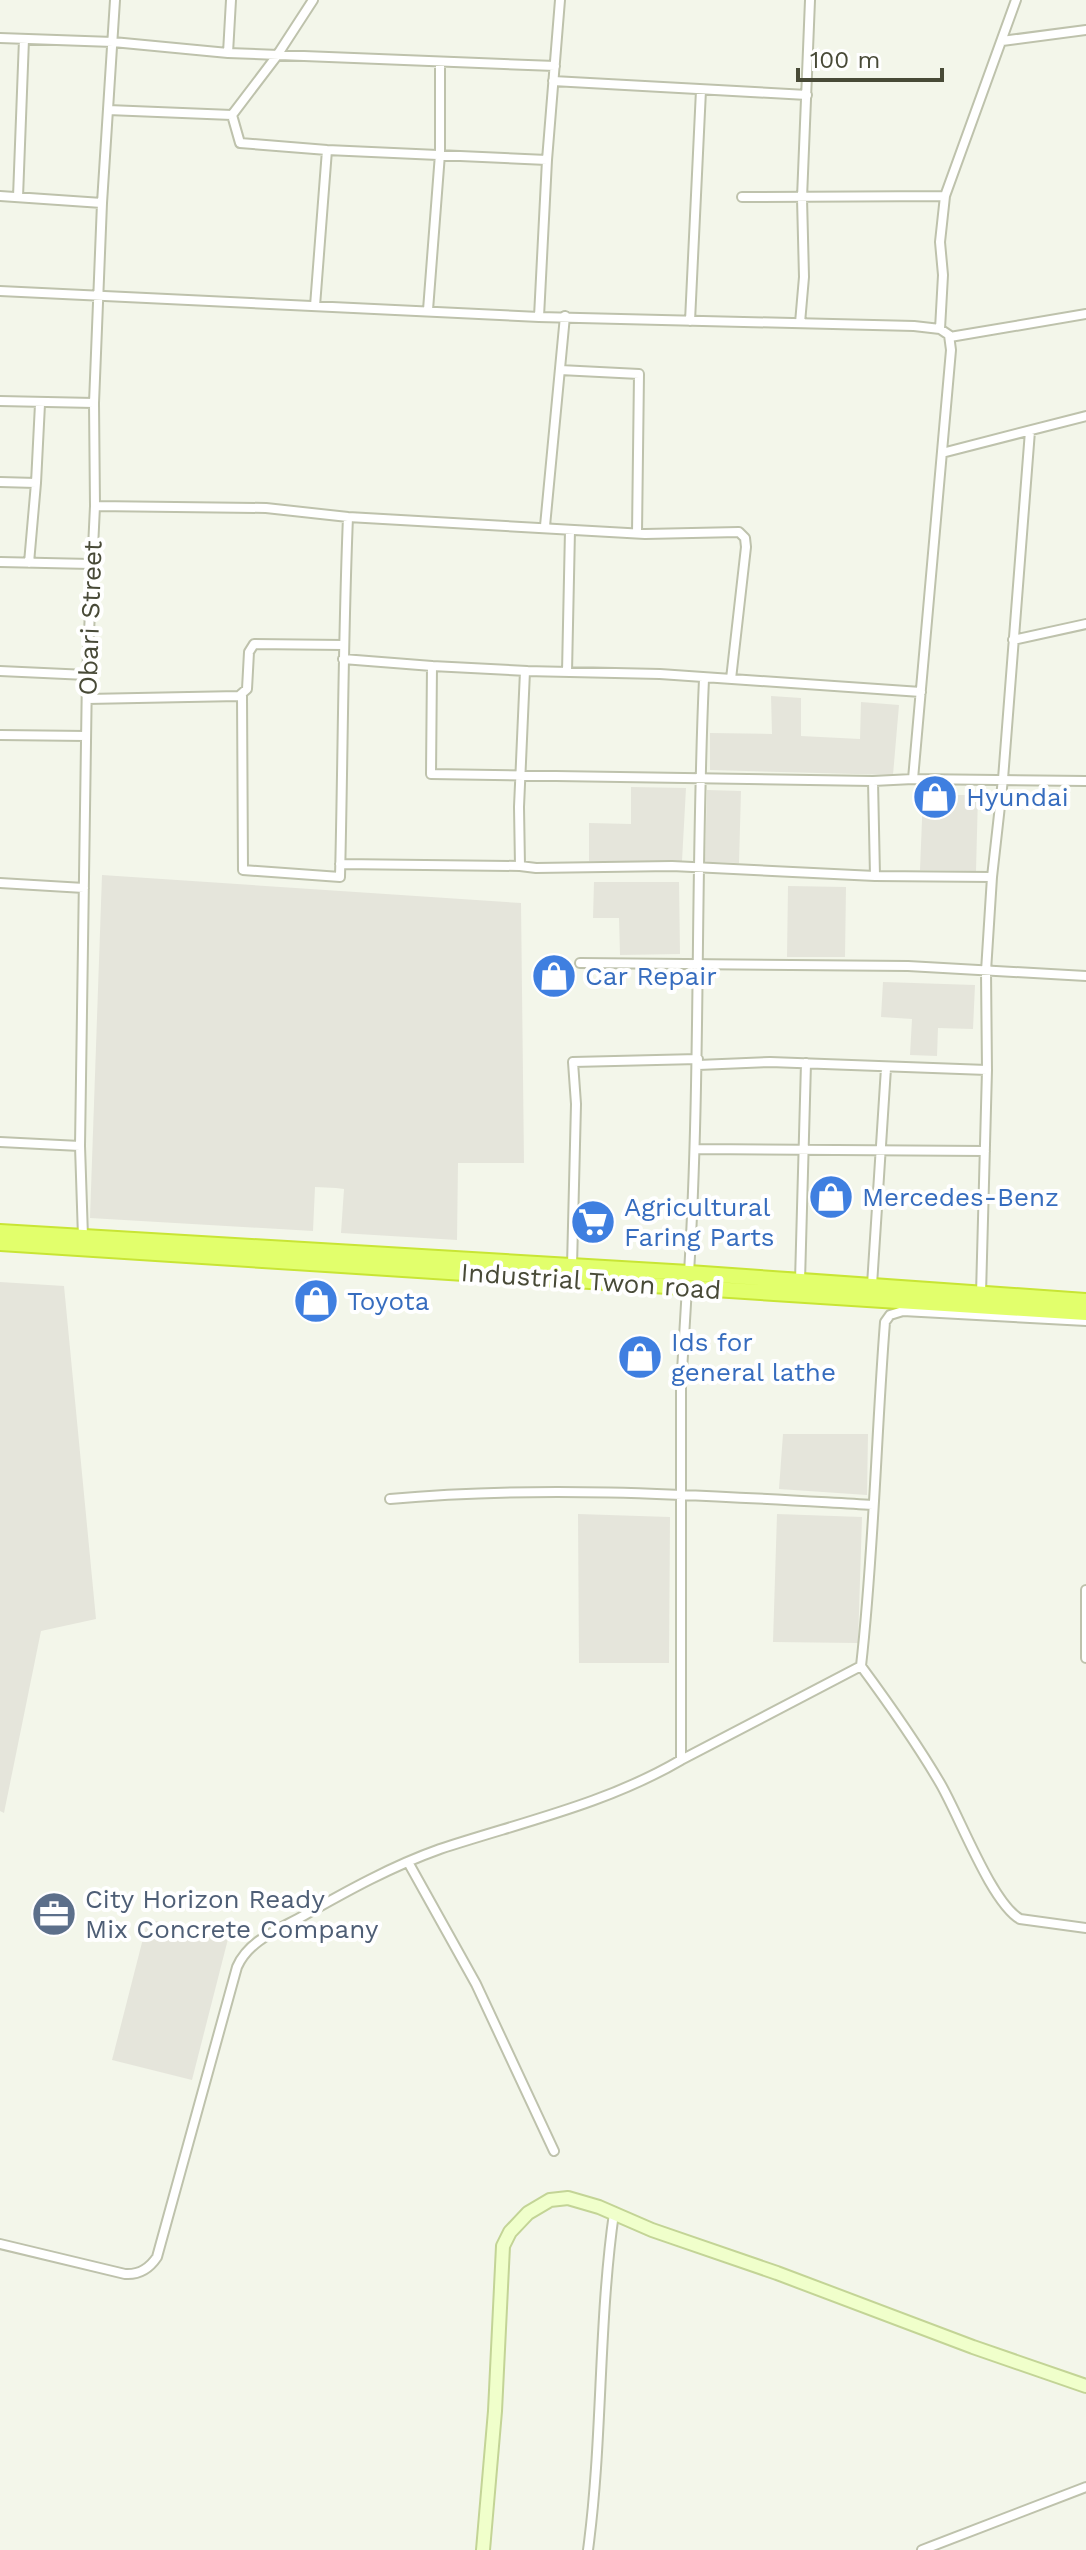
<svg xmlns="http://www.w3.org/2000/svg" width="1086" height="2550" font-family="'Work Sans',sans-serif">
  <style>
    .industrial { fill: #e5e5db }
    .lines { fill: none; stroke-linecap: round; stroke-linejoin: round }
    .street-casing { stroke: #bec2ac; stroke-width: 12 }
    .secondary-casing { stroke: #c3d496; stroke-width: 16 }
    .highway-casing { stroke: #c8e535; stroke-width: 18 }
    .street { stroke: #fff; stroke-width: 8 }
    .secondary { stroke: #f0ffcb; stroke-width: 12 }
    .highway { stroke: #e2ff6c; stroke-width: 14 }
    .labels { text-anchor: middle; stroke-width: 8; stroke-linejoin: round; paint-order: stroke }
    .street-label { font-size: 26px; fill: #484a37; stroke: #fff }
    .shop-label { font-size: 26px; fill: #366cbe; stroke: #fff; text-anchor: start }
    .service-label { font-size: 26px; fill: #4e5e75; stroke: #fff; text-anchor: start }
  </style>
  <rect width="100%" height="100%" fill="#f3f6ea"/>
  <path class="industrial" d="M 771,696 L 801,698 L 801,736 L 860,739 L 861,702 L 899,705 L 893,775 L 710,770 L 710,733 L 772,734 Z
    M 631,787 L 686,788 L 682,861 L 589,861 L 589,823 L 631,824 Z
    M 707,790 L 741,791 L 739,863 L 705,862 Z
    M 923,795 L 978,795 L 976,871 L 920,870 Z
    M 102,875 L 521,903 L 524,1163 L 458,1163 L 457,1240 L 341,1233 L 344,1189 L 336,1188 L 315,1187 L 313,1231 L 90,1218 Z
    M 594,882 L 679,882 L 680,954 L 620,955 L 619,918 L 593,918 Z
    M 788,886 L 846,887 L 845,957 L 787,957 Z
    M 883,982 L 975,985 L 973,1029 L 938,1028 L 937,1056 L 910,1055 L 912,1019 L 881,1017 Z
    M 0,1282 L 64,1286 L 96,1619 L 41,1631 L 4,1813 L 0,1811 Z
    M 783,1434 L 868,1434 L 867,1495 L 779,1489 Z
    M 578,1514 L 670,1517 L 669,1663 L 579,1663 Z
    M 777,1514 L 862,1517 L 858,1643 L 773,1642 Z
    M 148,1919 L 228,1939 L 192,2080 L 112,2060 Z"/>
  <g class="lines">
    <g class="street-casing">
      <path id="street" d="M 0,38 L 113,42 L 228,53 L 231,0
        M 1002,41 L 1086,30
        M 228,53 L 555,66
        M 553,81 L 807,95
        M 108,110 L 232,115 L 276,57 L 313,0
        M 232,115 L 240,143 L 327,150 L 547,160
        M 0,196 L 102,203
        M 18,197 L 24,39
        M 742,197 L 945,196
        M 0,291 L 539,317 L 914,326 L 940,329 L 949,335 L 951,350 L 913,779 L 873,781 L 431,774 L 432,666 L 343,659
        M 315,306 L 327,150
        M 428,310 L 440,154 L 440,62
        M 539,317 L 547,160 L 560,0
        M 690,321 L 701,90
        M 800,323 L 804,277 L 802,198 L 810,0
        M 940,329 L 943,275 L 940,242 L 945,196 L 1016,0
        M 950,337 L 1086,314
        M 560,370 L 639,374 L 637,533
        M 0,401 L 94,403
        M 942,453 L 1086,416
        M 0,482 L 36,483
        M 95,506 L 266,508 L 348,517 L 645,534 L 739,532 L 745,538 L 746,547 L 731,679
        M 545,526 L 565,316
        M 0,562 L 91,564
        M 29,563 L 36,483 L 40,404
        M 1013,640 L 1086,624
        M 432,666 L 527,671
        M 0,671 L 87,675
        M 567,672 L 570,530
        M 242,696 L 243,870 L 340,877 C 343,757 343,637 348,517
        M 87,699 L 239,696 L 247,689 L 249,652 L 254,644 L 343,645
        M 0,735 L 86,736
        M 913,779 L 1086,781
        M 873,781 L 875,876 L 992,877
        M 340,864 L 520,866
        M 875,876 L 672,866 L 536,868 L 520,866 L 519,807 L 525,671 L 660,674 L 921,692
        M 0,883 L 84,888
        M 580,963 L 908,966 L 1086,976
        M 698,1065 L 770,1062 L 987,1070
        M 0,1142 L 80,1146
        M 697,1149 L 985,1151
        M 83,1237 L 80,1146 L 87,675 L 95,506 L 94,403 L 102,203 L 115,0
        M 572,1266 L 576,1104 L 573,1062 L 698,1059
        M 689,1273 C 701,1075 695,877 704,679
        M 800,1281 L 806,1063
        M 872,1285 L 886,1068
        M 687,1287 L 681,1388 L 681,1760 L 861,1666 C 874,1552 876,1436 885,1322 L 890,1315 L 903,1311 L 1086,1321
        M 981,1294 L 987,1070 L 986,971 L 992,877 L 1003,779 L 1030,431
        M 390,1499 C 551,1484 713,1496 873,1505
        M 1086,1590 L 1086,1658
        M 861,1666 C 889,1704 916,1742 940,1783 C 959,1815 991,1902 1020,1919 L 1086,1928
        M 408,1862 L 476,1984 L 554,2151
        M 0,2244 L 125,2274 C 139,2275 149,2269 157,2257 L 237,1967 C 249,1940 278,1930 303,1916 C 347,1891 392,1866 440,1849 C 522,1822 606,1804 681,1760
        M 588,2550 C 603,2438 598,2325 614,2213
        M 922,2550 L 1086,2487"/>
    </g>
    <g class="secondary-casing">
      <path id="secondary" d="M 483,2550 L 495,2411 L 503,2246 L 510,2232 L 528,2213 L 550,2200 L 568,2198 L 599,2207 L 652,2230 L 777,2273 L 973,2347 L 1086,2386"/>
    </g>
    <g class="highway-casing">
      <path id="highway" d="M 0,1232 L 689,1273 L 1086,1301
        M 0,1243 L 1086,1313"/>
    </g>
    <use href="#street" class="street"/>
    <use href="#secondary" class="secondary"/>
    <use href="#highway" class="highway"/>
  </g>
  <defs>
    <g id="shop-disc" transform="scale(2.3)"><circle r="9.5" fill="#3f7fe0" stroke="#fff"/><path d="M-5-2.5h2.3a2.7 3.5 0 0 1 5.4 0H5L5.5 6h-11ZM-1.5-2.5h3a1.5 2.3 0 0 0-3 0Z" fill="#fff"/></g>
    <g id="supermarket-disc" transform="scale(2.3)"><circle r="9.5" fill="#3f7fe0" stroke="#fff"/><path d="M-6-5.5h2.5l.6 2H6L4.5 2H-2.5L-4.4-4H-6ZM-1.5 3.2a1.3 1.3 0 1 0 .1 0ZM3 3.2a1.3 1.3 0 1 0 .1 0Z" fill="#fff"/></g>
    <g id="office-disc" transform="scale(2.3)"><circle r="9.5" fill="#5c6f8a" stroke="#fff"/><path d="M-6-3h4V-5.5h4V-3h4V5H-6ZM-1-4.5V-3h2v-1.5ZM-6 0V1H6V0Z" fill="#fff"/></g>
  </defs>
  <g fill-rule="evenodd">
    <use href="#shop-disc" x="935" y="797"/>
    <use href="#shop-disc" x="554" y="976"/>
    <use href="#shop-disc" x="831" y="1197"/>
    <use href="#supermarket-disc" x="593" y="1222"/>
    <use href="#shop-disc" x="316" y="1301"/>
    <use href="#shop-disc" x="640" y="1357"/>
    <use href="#office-disc" x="54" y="1914"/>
  </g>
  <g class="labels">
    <g class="street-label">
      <text transform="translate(90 618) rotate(-88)" y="9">Obari Street</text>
      <text transform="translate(591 1281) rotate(4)" y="9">Industrial Twon road</text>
    </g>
    <g class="shop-label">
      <text x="966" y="806">Hyundai</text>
      <text x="585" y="985">Car Repair</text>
      <text x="862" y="1206">Mercedes-Benz</text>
      <text x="624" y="1216">Agricultural<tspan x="624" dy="30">Faring Parts</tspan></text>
      <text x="347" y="1310">Toyota</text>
      <text x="671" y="1351">Ids for<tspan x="671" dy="30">general lathe</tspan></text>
    </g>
    <g class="service-label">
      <text x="85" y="1908">City Horizon Ready<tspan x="85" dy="30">Mix Concrete Company</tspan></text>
    </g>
  </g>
  <path d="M798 68v12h144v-12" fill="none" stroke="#484a37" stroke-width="4"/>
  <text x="810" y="68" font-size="24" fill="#484a37" stroke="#ffffff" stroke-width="6" paint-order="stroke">100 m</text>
</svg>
